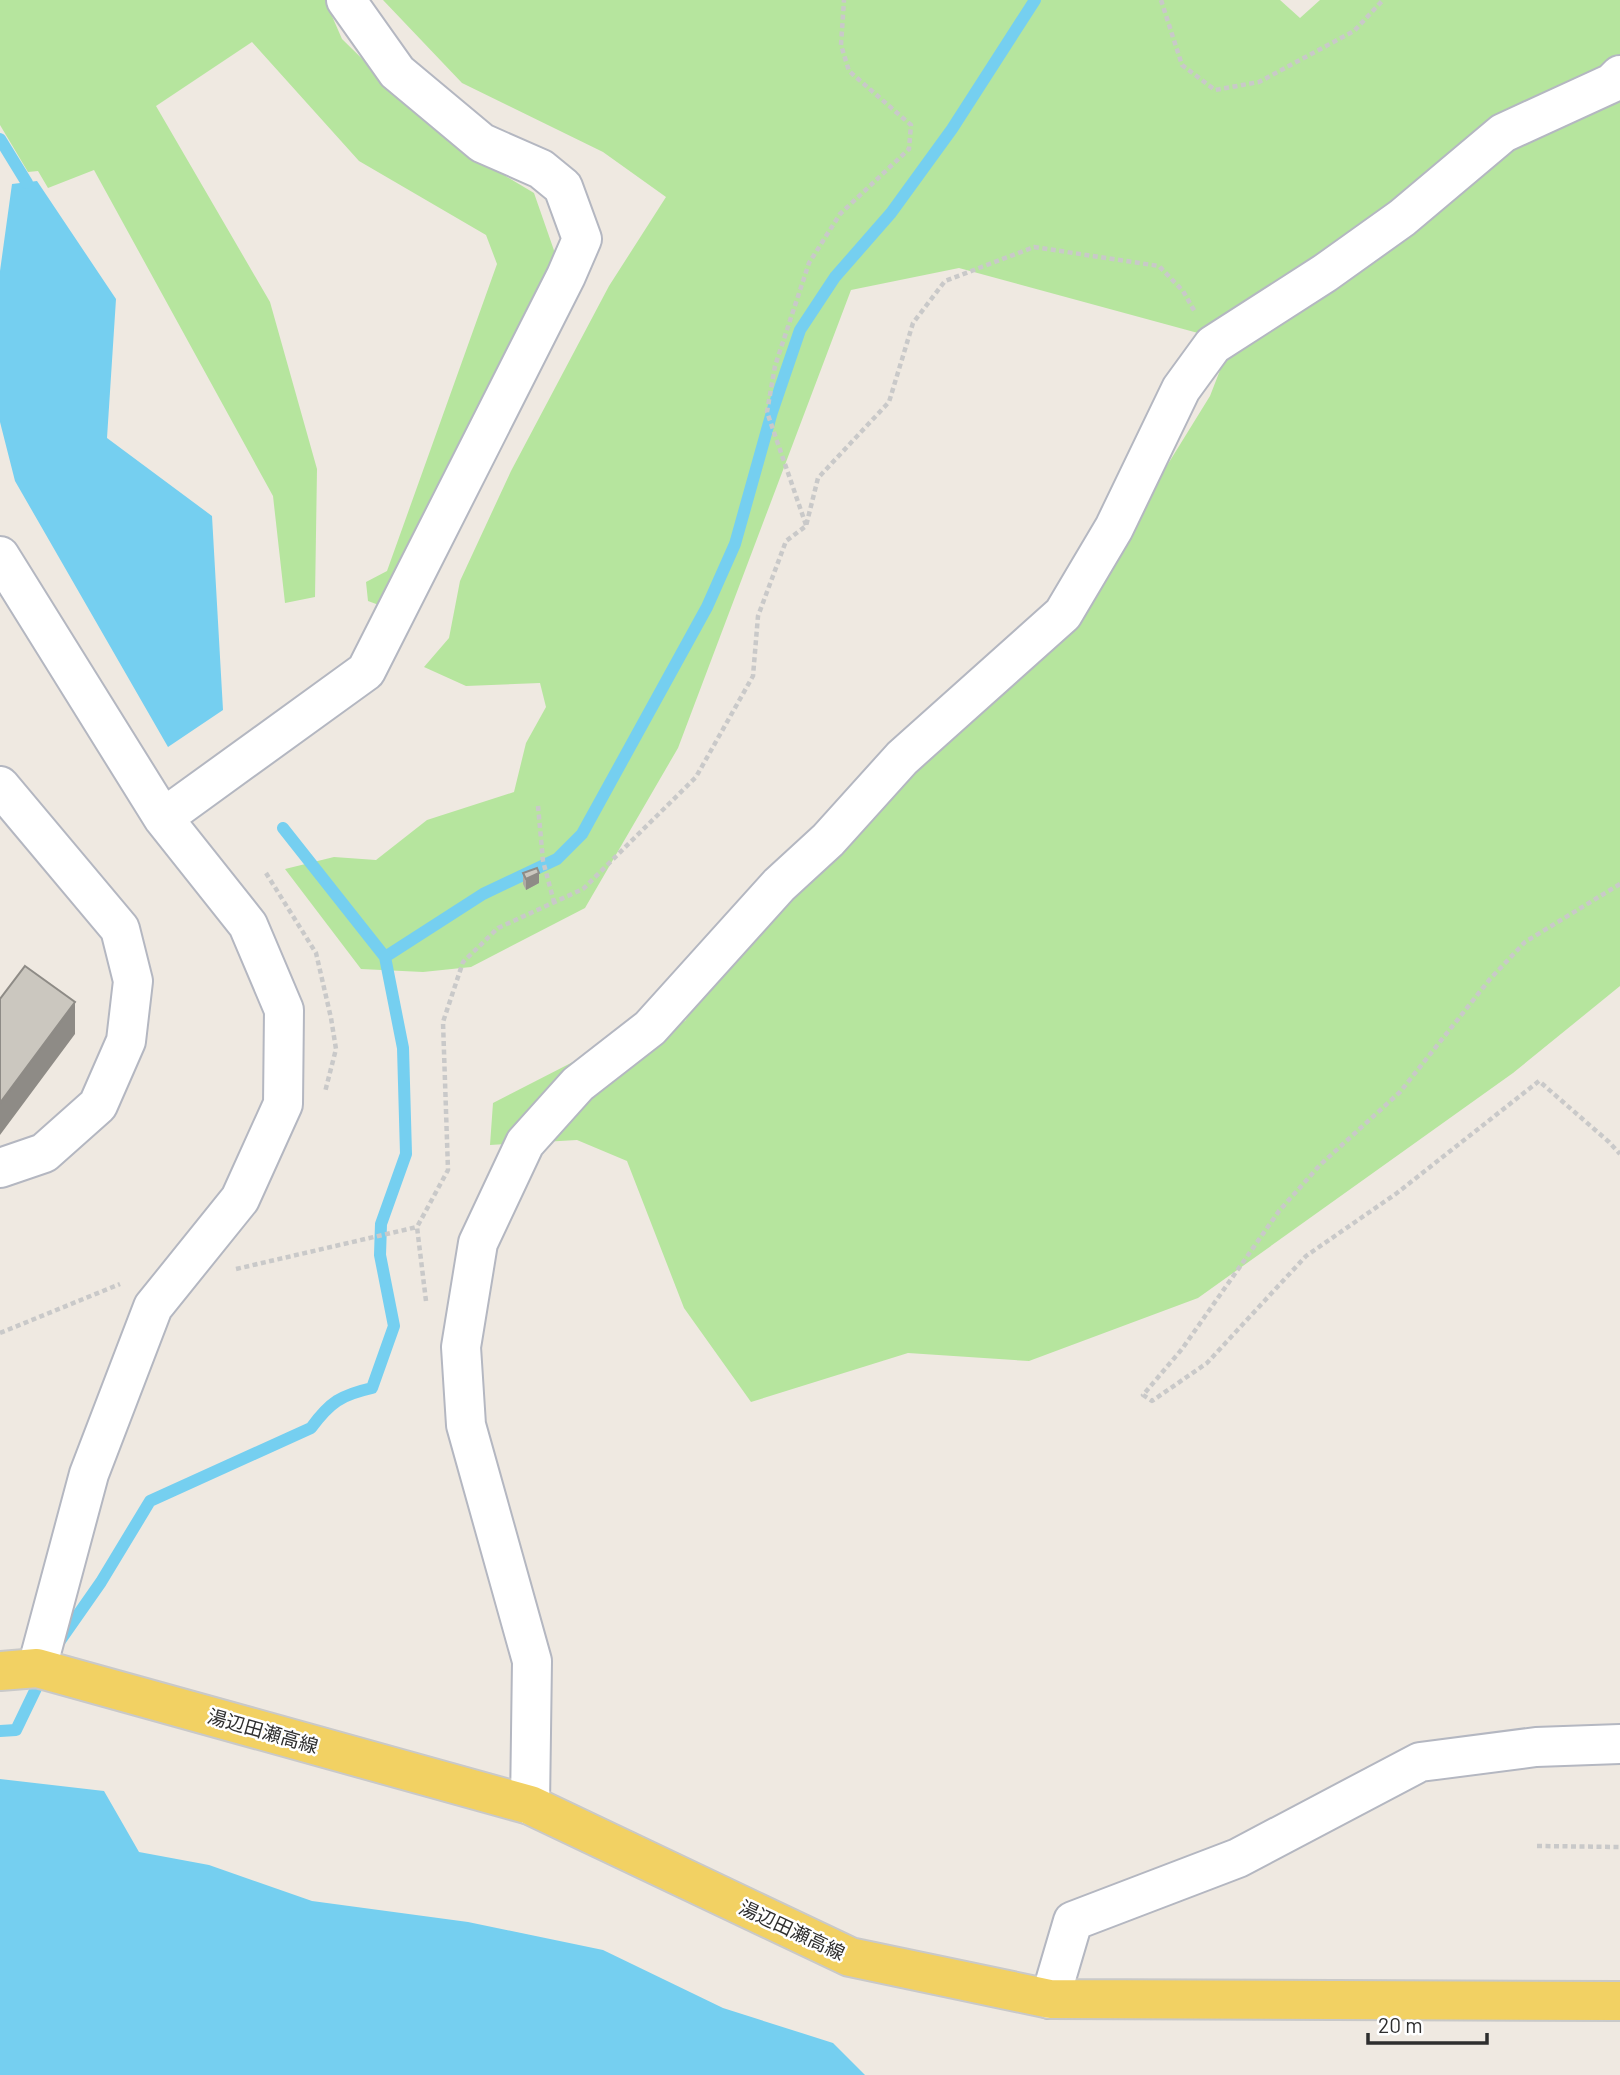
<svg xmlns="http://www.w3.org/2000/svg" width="1620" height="2075" font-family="Barlow,'Noto Sans JP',sans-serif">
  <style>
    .green { fill: #b6e59e }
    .water { fill: #75cff0 }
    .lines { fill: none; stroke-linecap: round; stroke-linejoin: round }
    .stream { stroke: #75cff0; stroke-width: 12 }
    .minor-casing { stroke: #b4b7c1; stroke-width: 42 }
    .major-casing { stroke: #c9c9c9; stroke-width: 42 }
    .path { stroke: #c9c9c9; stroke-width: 4.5; stroke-dasharray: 5 3.5; stroke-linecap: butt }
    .minor { stroke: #fff; stroke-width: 38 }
    .major { stroke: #f2d163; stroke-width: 38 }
    .wall { fill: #afaba4 }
    .shaded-wall { fill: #8e8b86 }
    .building { fill: #cbc7bf; stroke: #8e8b86; stroke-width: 2 }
    .labels { text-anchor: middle; stroke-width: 5; stroke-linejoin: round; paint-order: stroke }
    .street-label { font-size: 19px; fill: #2e2e2e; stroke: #fff }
  </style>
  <rect width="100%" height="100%" fill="#efe9e1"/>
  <path class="green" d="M 0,0 L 325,0 L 342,39 L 401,97 L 507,177 L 534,193 L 557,259 L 387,608 L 368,601 L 366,582 L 387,571 L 497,264 L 486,235 L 359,161 L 252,42 L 156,106 L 270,302 L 317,469 L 315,597 L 285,603 L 273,496 L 94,170 L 48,188 L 38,171 L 28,172 L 0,125 Z
    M 383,0 L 1280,0 L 1300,18 L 1320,0 L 1620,0 L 1620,986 L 1513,1073 L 1198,1298 L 1029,1361 L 908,1353 L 751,1402 L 684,1308 L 627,1161 L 577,1140 L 490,1145 L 493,1103 L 610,1043 L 685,1021 L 805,848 L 1116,548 L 1210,396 L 1231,342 L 959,268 L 851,290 L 678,748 L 585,908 L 471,967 L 423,972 L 361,969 L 285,869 L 334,857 L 376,860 L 427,820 L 514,792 L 526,743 L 546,707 L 540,683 L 466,686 L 424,667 L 449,638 L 460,581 L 511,471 L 609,286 L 666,197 L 603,152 L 462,83 Z"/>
  <path class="water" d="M 37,181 L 116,299 L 107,438 L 212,516 L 223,710 L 168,747 L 15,481 L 0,422 L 0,271 L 12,184 Z
    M 0,1779 L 104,1791 L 139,1852 L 209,1865 L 312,1901 L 468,1922 L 603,1950 L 723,2008 L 833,2043 L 865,2075 L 0,2075 Z"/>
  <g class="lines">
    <path class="stream" d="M 0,139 L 27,183
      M 283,828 L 385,957
      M 59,1642 L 101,1582 L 150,1501 L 311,1428 C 330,1402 341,1395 372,1388 L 394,1326 L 380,1255 L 381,1224 L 406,1154 L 403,1048 L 385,957 L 483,894 L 557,859 L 582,834 L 707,607 L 735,544 L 772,412 L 800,330 L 835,277 L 891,213 L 952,129 L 1035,0
      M 0,1731 L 16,1730 L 43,1674"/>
    <g class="minor-casing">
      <path id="minor" d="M 0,556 L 163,818 L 248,925 L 284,1010 L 283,1104 L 240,1199 L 153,1307 L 89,1474 L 37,1668
        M 0,786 L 120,929 L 133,981 L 126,1041 L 98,1105 L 44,1153 L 0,1168
        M 163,818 L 366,671 L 566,276 L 582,239 L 563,187 L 541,169 L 482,143 L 397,72 L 346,0
        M 530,1805 L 532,1661 L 466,1425 L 461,1347 L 478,1243 L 525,1143 L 578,1084 L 650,1028 L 779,885 L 828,840 L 902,758 L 1063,614 L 1114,528 L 1181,389 L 1213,345 L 1325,273 L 1402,218 L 1503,133 L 1612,83 L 1620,75
        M 1050,1999 L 1073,1921 L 1238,1858 L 1420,1762 L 1536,1747 L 1620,1744"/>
    </g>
    <g class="major-casing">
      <path id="major" d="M 0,1671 L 37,1668 L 530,1805 L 850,1957 L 1050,1999 L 1620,2001"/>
    </g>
    <path class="path" d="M 1161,0 L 1182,65 L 1215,90 L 1259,82 L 1354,31 L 1383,0
      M 806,525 L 767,412 L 775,366 L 809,263 L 840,214 L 909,149 L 911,125 L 849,71 L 841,45 L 844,0
      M 538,806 L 543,861 L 554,902
      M 266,873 L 316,953 L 331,1018 L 336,1049 L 325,1092
      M 1620,884 L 1525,942 L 1490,979 L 1400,1092 L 1320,1165 L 1279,1211 L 1182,1349 L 1143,1395 L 1152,1401 L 1207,1363 L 1306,1256 L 1397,1193 L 1539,1081 L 1609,1142 L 1620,1154
      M 236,1269 L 417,1227
      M 426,1301 L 417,1227 L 448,1170 L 443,1022 L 463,962 L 498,928 L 583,889 L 696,777 L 753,676 L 758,616 L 786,541 L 806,526 L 818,478 L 889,402 L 913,323 L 945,281 L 1034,247 L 1159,266 L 1183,291 L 1195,312
      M 0,1333 L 120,1284
      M 1537,1846 L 1620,1847"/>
    <use href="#minor" class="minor"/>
    <use href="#major" class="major"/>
  </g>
  <path class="wall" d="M 523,873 L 539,883 L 526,890 L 523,884 Z"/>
  <path class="shaded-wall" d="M 539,873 L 539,883 L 526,890 L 526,879 Z
    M 75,1002 L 75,1034 L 0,1135 L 0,1103 Z"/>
  <path class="building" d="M 537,868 L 539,873 L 526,879 L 523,873 Z
    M 25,966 L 75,1002 L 0,1103 L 0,999 Z"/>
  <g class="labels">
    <g class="street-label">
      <text transform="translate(263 1731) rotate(16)" y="7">湯辺田瀬高線</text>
      <text transform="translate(792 1930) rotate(25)" y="7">湯辺田瀬高線</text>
    </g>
  </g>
  <path d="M1368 2033v10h119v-10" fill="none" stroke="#2e2e2e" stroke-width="3.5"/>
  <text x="1378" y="2033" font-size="21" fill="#2e2e2e" stroke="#ffffff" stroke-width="5" paint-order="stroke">20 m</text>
</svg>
